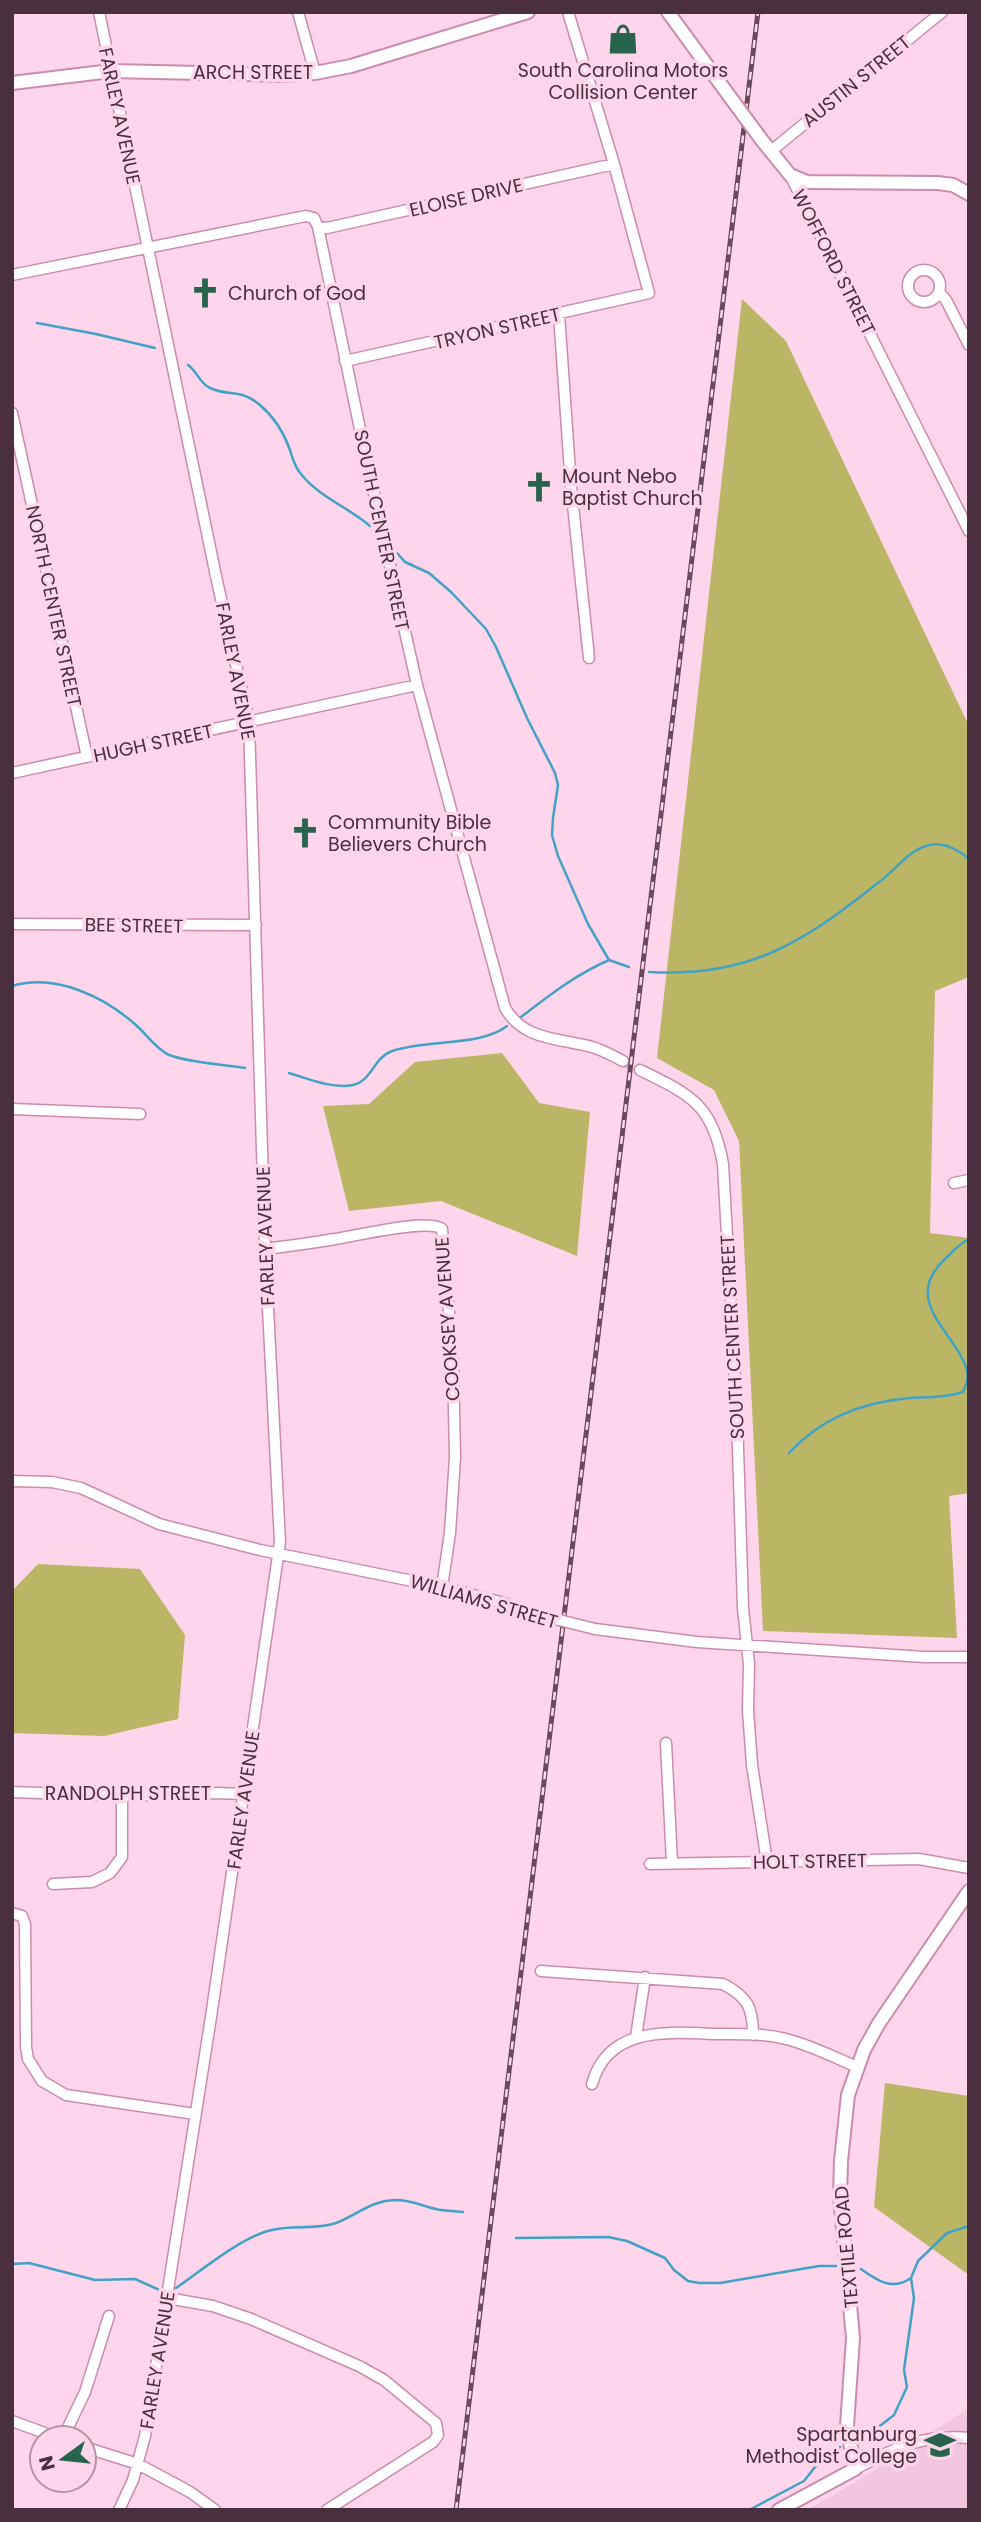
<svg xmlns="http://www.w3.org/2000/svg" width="981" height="2522" font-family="Poppins,sans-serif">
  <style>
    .built { fill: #f4c6de }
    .forest { fill: #bab666 }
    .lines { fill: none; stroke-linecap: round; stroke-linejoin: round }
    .stream { stroke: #42a2c5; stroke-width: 2.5 }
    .minor-tunnel { stroke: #dab4c8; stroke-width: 10; stroke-dasharray: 10 5; stroke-linecap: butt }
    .minor-casing { stroke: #cb8bad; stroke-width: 13 }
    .tertiary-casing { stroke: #cb8bad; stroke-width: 16 }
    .minor { stroke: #fff; stroke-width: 10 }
    .tertiary { stroke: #fff; stroke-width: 12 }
    .rail-casing { stroke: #684a5a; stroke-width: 5 }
    .rail { stroke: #fed5ea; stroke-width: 2.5; stroke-dasharray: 8; stroke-linecap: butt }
    .minor-bridge-casing { stroke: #cb8bad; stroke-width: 13; stroke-linecap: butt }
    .tertiary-bridge-casing { stroke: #cb8bad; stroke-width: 16; stroke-linecap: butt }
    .minor-bridge { stroke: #fff; stroke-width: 10 }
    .tertiary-bridge { stroke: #fff; stroke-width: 12 }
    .labels { text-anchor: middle; stroke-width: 7; stroke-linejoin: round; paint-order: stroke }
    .poi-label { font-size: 19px; fill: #4a2f3e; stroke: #fed5ea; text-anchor: start }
    .street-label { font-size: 19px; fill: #4a2f3e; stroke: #fed5ea }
  </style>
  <rect width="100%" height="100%" fill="#fed5ea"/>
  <path class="built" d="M 969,2408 L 969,2510 L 807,2510 L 856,2482 Z"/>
  <path class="forest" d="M 742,299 L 786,341 L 969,726 L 969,977 L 935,991 L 930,1233 L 969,1238 L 969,1493 L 949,1496 L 957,1638 L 763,1631 L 739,1141 L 714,1090 L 657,1058 Z
    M 502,1053 L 539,1103 L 590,1112 L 577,1256 L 441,1201 L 349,1211 L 323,1106 L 369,1104 L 415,1062 Z
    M 38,1564 L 140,1569 L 185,1635 L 178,1719 L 104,1736 L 12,1733 L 12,1591 Z
    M 885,2083 L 969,2096 L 969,2275 L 874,2207 Z"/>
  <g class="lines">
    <path class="stream" d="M 37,323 L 96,334 L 155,348
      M 188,365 C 197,371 200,384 210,388 C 230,397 240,388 260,405 C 274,417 284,433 290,450 C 293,459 294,466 301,474 C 319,497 348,507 370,526
      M 397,553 L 405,562 L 429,573 L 451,592 L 486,629 L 496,647 L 527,718 L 555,773 L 558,785 L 553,818 L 552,835 L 558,856 L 588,924 L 609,960
      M 649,972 C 749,978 804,942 879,882 C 896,870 909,849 930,845 C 944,842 958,850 969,859
      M 12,986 C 56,973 105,997 137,1026 C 148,1036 156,1049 169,1055 C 190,1063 222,1064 245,1068
      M 521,1017 C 550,995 575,975 609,960 L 629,967
      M 289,1073 C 309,1079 332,1089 353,1085 C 372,1081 373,1058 392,1051 C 427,1039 480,1047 507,1026
      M 789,1453 C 821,1418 862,1402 910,1398 C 928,1397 945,1398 963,1392 C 966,1385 969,1378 967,1371 C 958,1334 900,1302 944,1260 C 952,1252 959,1244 969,1239
      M 516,2238 L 608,2237 L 627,2241 L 665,2258 L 674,2270 L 688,2281 L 699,2283 L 720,2283 L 819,2266 L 836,2266
      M 12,2264 L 29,2263 L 95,2280 L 135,2279 L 164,2292
      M 861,2269 C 878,2281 892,2291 911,2278
      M 176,2288 C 202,2270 243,2236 272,2230 C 293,2225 315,2230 336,2223 C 357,2215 370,2201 395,2200 C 413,2200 421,2206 436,2209 C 445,2211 454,2211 463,2212
      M 863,2439 L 894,2415 L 907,2387 L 904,2370 L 914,2298 L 911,2278 L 918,2261 L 947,2233 L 969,2226
      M 749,2510 L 804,2481 L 815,2467 L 840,2447"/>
    <path class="minor-tunnel" d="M 623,1061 L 640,1070"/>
    <g class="minor-casing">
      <path id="minor" d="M 99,12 L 217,581 L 249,722 L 265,1249 L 280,1542 L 211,2017 L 145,2436 L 133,2480 L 119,2510
        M 298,12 L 315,73
        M 771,151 L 942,12
        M 790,175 L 969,531
        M 318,227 L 327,228 L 614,164
        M908 286a16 16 0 1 1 32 0a16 16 0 1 1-32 0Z
        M 12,275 L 306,216 L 314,218 L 318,227 L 366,458 L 417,685 L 505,1008 C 524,1041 559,1038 592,1047 C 603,1050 613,1056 623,1061
        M 939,292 L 946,300 L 969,345
        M 559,314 L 571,486 L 589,658
        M 345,361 L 649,293 L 614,164 L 568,12
        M 12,413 L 87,757
        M 12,773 L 417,685
        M 12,924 L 256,925
        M 640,1070 C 691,1095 712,1104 723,1164 L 737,1415 L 743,1608 L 749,1664 L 748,1710 L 752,1765 L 767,1862
        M 12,1109 L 140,1114
        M 954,1183 L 969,1180
        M 265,1249 C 289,1246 312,1243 335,1239 C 355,1236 428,1218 442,1229 L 453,1360 L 455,1458 L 450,1533 L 442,1587
        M 12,1481 L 52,1482 L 81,1488 L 159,1524 L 260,1550 L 442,1587 L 504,1603 L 531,1613
        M 595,1629 L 697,1642 L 924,1657 L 969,1657
        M 666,1743 L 672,1863
        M 12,1792 L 122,1796 L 216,1793 L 243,1794
        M 650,1864 L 919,1859 L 969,1868
        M 53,1884 L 92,1882 L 110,1873 L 122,1857 L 122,1796
        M 12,1913 L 22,1916 L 25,1924 L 26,2047 L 28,2059 L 42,2081 L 66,2095 L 195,2114
        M 541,1971 L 723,1984 C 748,1997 753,2008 753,2035
        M 636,2037 L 645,1977
        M 592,2084 C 608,2026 668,2032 715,2034 C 739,2034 763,2033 786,2039 C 810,2045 834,2057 857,2067
        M 167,2298 L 213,2306 L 251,2319 L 359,2366 L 384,2380 L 436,2423 L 438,2435 L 433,2442 L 327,2510
        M 12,2421 L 58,2438
        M 63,2438 L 85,2392 L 109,2316
        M 84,2447 L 138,2464 L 190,2492 L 215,2510
        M 855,2469 C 895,2448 923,2434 969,2438"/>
    </g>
    <g class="tertiary-casing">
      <path id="tertiary" d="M 668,12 L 733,101
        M 12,83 L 111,71 L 286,75 L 315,73 L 351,66 L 528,12
        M 761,139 L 790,175 L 807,182 L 938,183 L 953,185 L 969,194
        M 779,2510 L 855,2469 L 847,2426 L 853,2338 L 840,2196 L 841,2161 L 848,2095 L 864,2050 L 879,2023 L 969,1891"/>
    </g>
    <use href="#minor" class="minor"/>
    <use href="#tertiary" class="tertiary"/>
    <g class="rail-casing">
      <path id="rail" d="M 456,2510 L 758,12"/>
    </g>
    <use href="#rail" class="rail"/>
    <g class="minor-bridge-casing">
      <path id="minor-bridge" d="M 531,1613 L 595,1629"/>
    </g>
    <g class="tertiary-bridge-casing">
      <path id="tertiary-bridge" d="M 733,101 L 761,139"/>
    </g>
    <use href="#minor-bridge" class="minor-bridge"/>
    <use href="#tertiary-bridge" class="tertiary-bridge"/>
  </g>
  <defs>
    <g id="shop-bare" transform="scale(2.415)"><path d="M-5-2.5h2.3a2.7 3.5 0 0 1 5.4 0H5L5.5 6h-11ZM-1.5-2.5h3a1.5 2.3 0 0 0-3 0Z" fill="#28634d" stroke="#fed5ea" stroke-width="2.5" paint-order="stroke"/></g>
    <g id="church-bare" transform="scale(2.415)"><path d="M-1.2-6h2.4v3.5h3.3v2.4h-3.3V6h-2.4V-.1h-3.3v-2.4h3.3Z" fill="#28634d" stroke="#fed5ea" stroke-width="2.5" paint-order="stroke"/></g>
    <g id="university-bare" transform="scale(2.415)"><path d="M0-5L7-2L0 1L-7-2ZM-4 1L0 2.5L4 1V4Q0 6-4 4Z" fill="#28634d" stroke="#fed5ea" stroke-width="2.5" paint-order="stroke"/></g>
  </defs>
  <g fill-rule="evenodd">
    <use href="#shop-bare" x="623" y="39"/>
    <use href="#church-bare" x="205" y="293"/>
    <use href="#church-bare" x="539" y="487"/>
    <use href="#church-bare" x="305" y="833"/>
    <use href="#university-bare" x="940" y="2445"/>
  </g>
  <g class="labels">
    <g class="poi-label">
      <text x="623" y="77" text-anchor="middle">South Carolina Motors<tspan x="623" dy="22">Collision Center</tspan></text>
      <text x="228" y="300">Church of God</text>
      <text x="562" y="483">Mount Nebo<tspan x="562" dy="22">Baptist Church</tspan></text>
      <text x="328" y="829">Community Bible<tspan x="328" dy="22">Believers Church</tspan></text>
      <text x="917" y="2441" text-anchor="end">Spartanburg<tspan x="917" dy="22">Methodist College</tspan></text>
    </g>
    <g class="street-label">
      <text x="253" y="79">ARCH STREET</text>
      <text transform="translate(856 81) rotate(-39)" y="7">AUSTIN STREET</text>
      <text transform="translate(120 116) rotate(78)" y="7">FARLEY AVENUE</text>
      <text transform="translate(466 197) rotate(-13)" y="7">ELOISE DRIVE</text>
      <text transform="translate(834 262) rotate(63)" y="7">WOFFORD STREET</text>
      <text transform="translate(497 328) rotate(-13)" y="7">TRYON STREET</text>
      <text transform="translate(382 530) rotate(78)" y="7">SOUTH CENTER STREET</text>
      <text transform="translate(54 606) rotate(78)" y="7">NORTH CENTER STREET</text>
      <text transform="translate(236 671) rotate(79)" y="7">FARLEY AVENUE</text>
      <text transform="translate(153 743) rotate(-12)" y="7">HUGH STREET</text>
      <text transform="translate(134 925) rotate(1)" y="7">BEE STREET</text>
      <text transform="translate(265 1236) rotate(-92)" y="7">FARLEY AVENUE</text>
      <text transform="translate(447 1319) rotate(-94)" y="7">COOKSEY AVENUE</text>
      <text transform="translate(732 1337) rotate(-93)" y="7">SOUTH CENTER STREET</text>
      <text transform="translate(484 1601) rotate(16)" y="7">WILLIAMS STREET</text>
      <text x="128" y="1800">RANDOLPH STREET</text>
      <text transform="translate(243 1800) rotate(-82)" y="7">FARLEY AVENUE</text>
      <text transform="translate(810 1861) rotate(-1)" y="7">HOLT STREET</text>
      <text transform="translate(846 2247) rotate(-95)" y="7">TEXTILE ROAD</text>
      <text transform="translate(157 2360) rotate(-81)" y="7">FARLEY AVENUE</text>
    </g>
  </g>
  <rect width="981" height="2522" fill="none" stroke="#4a2f3e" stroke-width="28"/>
  <g transform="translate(63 2459) rotate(255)"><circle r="33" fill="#fed5ea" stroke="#b693a5" stroke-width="2"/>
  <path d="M0-5L12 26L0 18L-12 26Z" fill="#28634d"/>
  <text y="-10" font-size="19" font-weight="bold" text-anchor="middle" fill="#4a2f3e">N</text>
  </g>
</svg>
